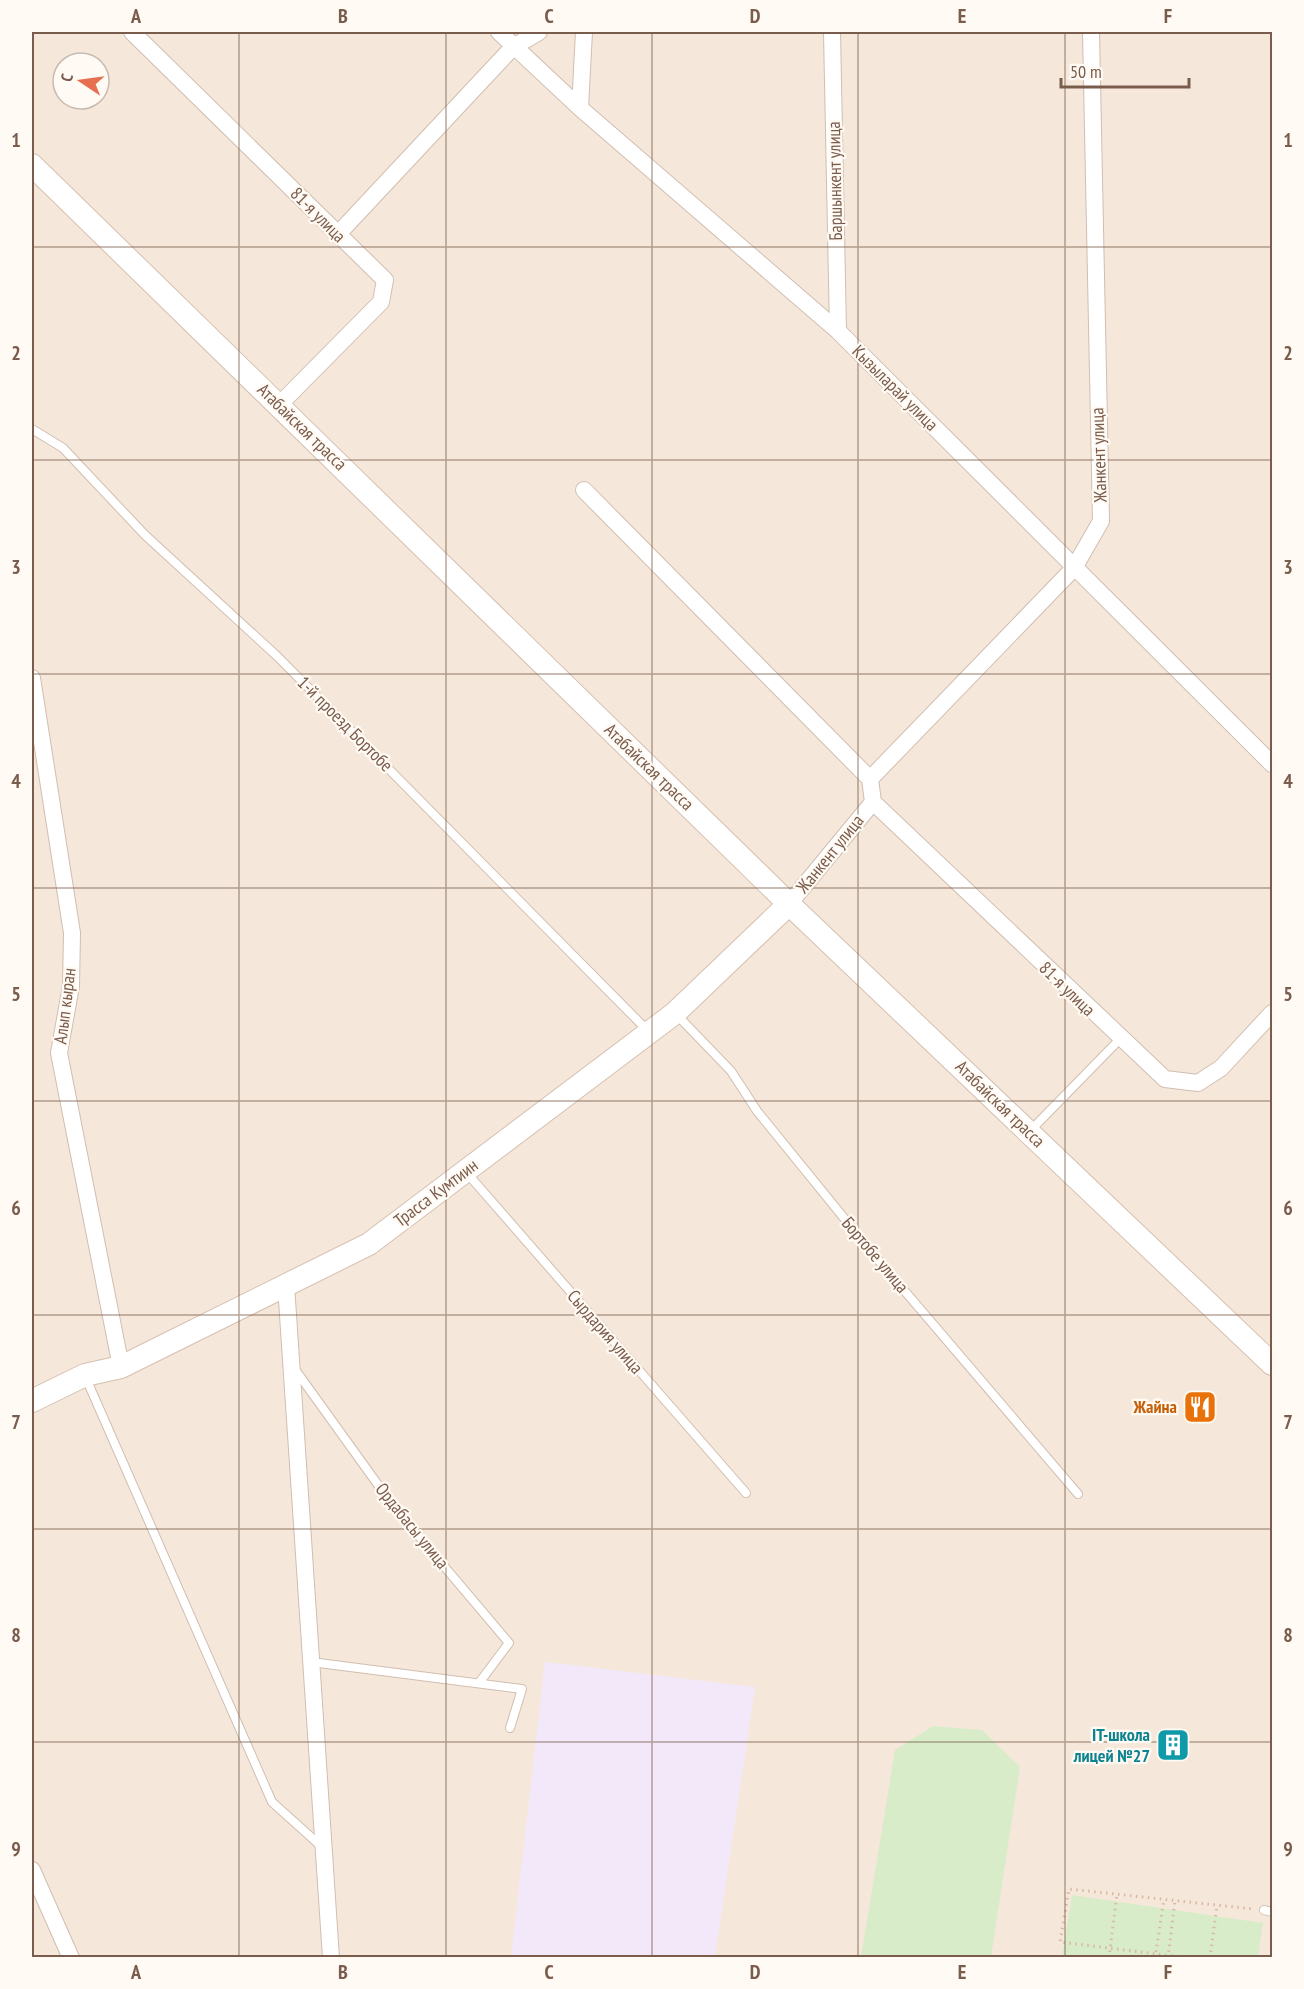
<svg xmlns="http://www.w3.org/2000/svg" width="1304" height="1989" font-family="'PT Sans Narrow',sans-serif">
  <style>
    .residential { fill: #f5e8da; fill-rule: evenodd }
    .education { fill: #f3e8fa }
    .green { fill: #d8ecc9 }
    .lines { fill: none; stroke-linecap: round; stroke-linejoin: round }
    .lane-casing { stroke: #d1beb0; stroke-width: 10 }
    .street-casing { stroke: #d1beb0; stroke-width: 18 }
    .secondary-casing { stroke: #d6c0b0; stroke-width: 24 }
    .path { stroke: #d9b8a5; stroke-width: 3; stroke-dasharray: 1.5 4.5; stroke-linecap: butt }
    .lane { stroke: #fff; stroke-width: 8 }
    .street { stroke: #fff; stroke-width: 16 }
    .secondary { stroke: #fff; stroke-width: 22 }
    .grid { fill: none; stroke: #7a5c4d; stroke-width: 1.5; stroke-opacity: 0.55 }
    .labels { text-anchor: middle; stroke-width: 4.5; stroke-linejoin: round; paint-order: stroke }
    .street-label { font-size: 18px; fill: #7a5c4d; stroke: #fffaf3 }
    .food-label { font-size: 18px; font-weight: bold; fill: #c56008; stroke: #fffaf3; text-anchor: end }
    .culture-label { font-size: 18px; font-weight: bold; fill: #0d838f; stroke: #fffaf3; text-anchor: end }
    .neatline { fill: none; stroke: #7a5c4d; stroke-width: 2 }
    .grid-label { font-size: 20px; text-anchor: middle; font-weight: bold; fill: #7a5c4d }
  </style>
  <rect width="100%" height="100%" fill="#fdf6ec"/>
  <path class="residential" d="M 32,32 L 1272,32 L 1272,1957 L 32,1957 ZM 63,63 L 99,63 L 99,99 L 63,99 Z"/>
  <path class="education" d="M 545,1662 L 755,1687 L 715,1957 L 511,1957 Z"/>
  <path class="green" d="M 933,1726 L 982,1730 L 1020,1767 L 991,1957 L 861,1957 L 895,1750 Z
    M 1072,1895 L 1263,1923 L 1258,1957 L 1062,1957 Z"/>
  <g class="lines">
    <g class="lane-casing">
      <path id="lane" d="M 32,429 L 63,448 L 145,535 L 278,657 L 648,1031
        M 676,1014 L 731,1071 L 757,1111 L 874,1255 L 1078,1494
        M 1030,1131 L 1120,1039
        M 466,1172 L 746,1493
        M 294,1368 L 394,1507 L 509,1643 L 479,1683
        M 85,1376 L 272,1802 L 322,1847
        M 311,1662 L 522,1689 L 510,1728
        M 1264,1910 L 1272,1912"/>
    </g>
    <g class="street-casing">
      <path id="street" d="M 132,32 L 385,280 L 381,302 L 279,405
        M 499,32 L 580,108 L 838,331 L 1272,764
        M 832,32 L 838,331
        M 580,108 L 584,32
        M 338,234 L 513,47 L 539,32
        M 584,490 L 870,779
        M 32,678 L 72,933 L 71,986 L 59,1053 L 121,1367
        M 873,802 L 1165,1079 L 1198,1083 L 1221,1068 L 1272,1013
        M 789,904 L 873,802 L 870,779 L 1074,568 L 1101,521 L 1091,32
        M 286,1285 L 331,1958
        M 32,1870 L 71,1958"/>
    </g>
    <g class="secondary-casing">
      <path id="secondary" d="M 32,165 L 789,904 L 1272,1364
        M 32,1401 L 85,1375 L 121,1367 L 369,1244 L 675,1013 L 789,904"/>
    </g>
    <path class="path" d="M 1109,1958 L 1117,1894
      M 1155,1958 L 1164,1899
      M 1168,1958 L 1175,1900
      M 1190,1958 L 1060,1942 L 1069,1889 L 1253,1909
      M 1210,1958 L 1217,1905"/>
    <use href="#lane" class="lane"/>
    <use href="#street" class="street"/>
    <use href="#secondary" class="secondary"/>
  </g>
  <path class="grid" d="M 239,32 L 239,1958M 446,32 L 446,1958M 652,32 L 652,1958M 858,32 L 858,1958M 1065,32 L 1065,1958M 32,247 L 1272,247M 32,460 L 1272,460M 32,674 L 1272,674M 32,888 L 1272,888M 32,1101 L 1272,1101M 32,1315 L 1272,1315M 32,1529 L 1272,1529M 32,1742 L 1272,1742"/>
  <defs>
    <g id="restaurant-square" transform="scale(1.725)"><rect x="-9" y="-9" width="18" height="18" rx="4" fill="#e8710a" stroke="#fffaf3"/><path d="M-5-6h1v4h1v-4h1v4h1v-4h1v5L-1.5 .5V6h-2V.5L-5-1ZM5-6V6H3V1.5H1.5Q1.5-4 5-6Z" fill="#fff"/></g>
    <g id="building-square" transform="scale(1.725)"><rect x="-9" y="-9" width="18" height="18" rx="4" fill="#0f9aa8" stroke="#fffaf3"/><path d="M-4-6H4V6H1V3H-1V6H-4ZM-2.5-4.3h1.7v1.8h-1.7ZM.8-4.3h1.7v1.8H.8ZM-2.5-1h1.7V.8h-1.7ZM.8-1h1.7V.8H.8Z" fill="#fff"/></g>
  </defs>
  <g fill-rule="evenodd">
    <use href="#restaurant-square" x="1200" y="1407"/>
    <use href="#building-square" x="1173" y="1745"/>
  </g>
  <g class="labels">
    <g class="street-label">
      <text transform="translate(835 181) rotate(-91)" y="6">Баршынкент улица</text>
      <text transform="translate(318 215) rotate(45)" y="6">81-я улица</text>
      <text transform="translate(895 388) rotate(45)" y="6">Кызыларай улица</text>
      <text transform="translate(302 427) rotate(44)" y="6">Атабайская трасса</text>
      <text transform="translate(1099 455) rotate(-92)" y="6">Жанкент улица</text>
      <text transform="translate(345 724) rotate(45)" y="6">1-й проезд Бортобе</text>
      <text transform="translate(649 767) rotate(44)" y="6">Атабайская трасса</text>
      <text transform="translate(830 854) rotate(-51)" y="6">Жанкент улица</text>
      <text transform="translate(1067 989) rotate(44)" y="6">81-я улица</text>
      <text transform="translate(65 1006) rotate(-83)" y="6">Алып кыран</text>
      <text transform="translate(1000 1104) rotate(44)" y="6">Атабайская трасса</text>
      <text transform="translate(436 1193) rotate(-37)" y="6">Трасса Кумтиин</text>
      <text transform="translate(875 1255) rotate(50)" y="6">Бортобе улица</text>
      <text transform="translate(605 1332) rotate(49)" y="6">Сырдария улица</text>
      <text transform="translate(412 1526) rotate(51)" y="6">Ордабасы улица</text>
    </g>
    <g class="food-label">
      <text x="1177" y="1413">Жайна</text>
    </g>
    <g class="culture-label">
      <text x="1150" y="1741">IT-школа<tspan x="1150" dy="21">лицей №27</tspan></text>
    </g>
  </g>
  <rect width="1304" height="1989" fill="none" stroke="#fffaf3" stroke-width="66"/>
  <g transform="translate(81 81) rotate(283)"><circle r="28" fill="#fffaf3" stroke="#cabbb1" stroke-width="1.5"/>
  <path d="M0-4.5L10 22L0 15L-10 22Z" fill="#e76f51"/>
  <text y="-9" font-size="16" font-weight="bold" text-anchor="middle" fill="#7a5c4d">С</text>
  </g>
  <path d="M1061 78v9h128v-9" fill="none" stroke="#7a5c4d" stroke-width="3"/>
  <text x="1070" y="78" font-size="18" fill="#7a5c4d" stroke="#fffaf3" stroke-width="4.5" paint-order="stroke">50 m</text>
  <rect x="33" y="33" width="1238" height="1923" class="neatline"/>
  <g class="grid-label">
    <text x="136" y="23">A</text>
    <text x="343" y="23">B</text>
    <text x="549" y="23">C</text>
    <text x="755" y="23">D</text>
    <text x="962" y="23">E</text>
    <text x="1168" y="23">F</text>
    <text x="16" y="147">1</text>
    <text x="1288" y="147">1</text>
    <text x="16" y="360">2</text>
    <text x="1288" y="360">2</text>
    <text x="16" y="574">3</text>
    <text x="1288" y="574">3</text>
    <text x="16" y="788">4</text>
    <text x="1288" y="788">4</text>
    <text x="16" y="1001">5</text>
    <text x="1288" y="1001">5</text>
    <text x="16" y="1215">6</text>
    <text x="1288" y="1215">6</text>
    <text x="16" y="1429">7</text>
    <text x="1288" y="1429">7</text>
    <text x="16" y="1642">8</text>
    <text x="1288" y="1642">8</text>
    <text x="16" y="1856">9</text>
    <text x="1288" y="1856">9</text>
    <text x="136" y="1979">A</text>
    <text x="343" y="1979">B</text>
    <text x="549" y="1979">C</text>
    <text x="755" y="1979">D</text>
    <text x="962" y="1979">E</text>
    <text x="1168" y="1979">F</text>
  </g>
</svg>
